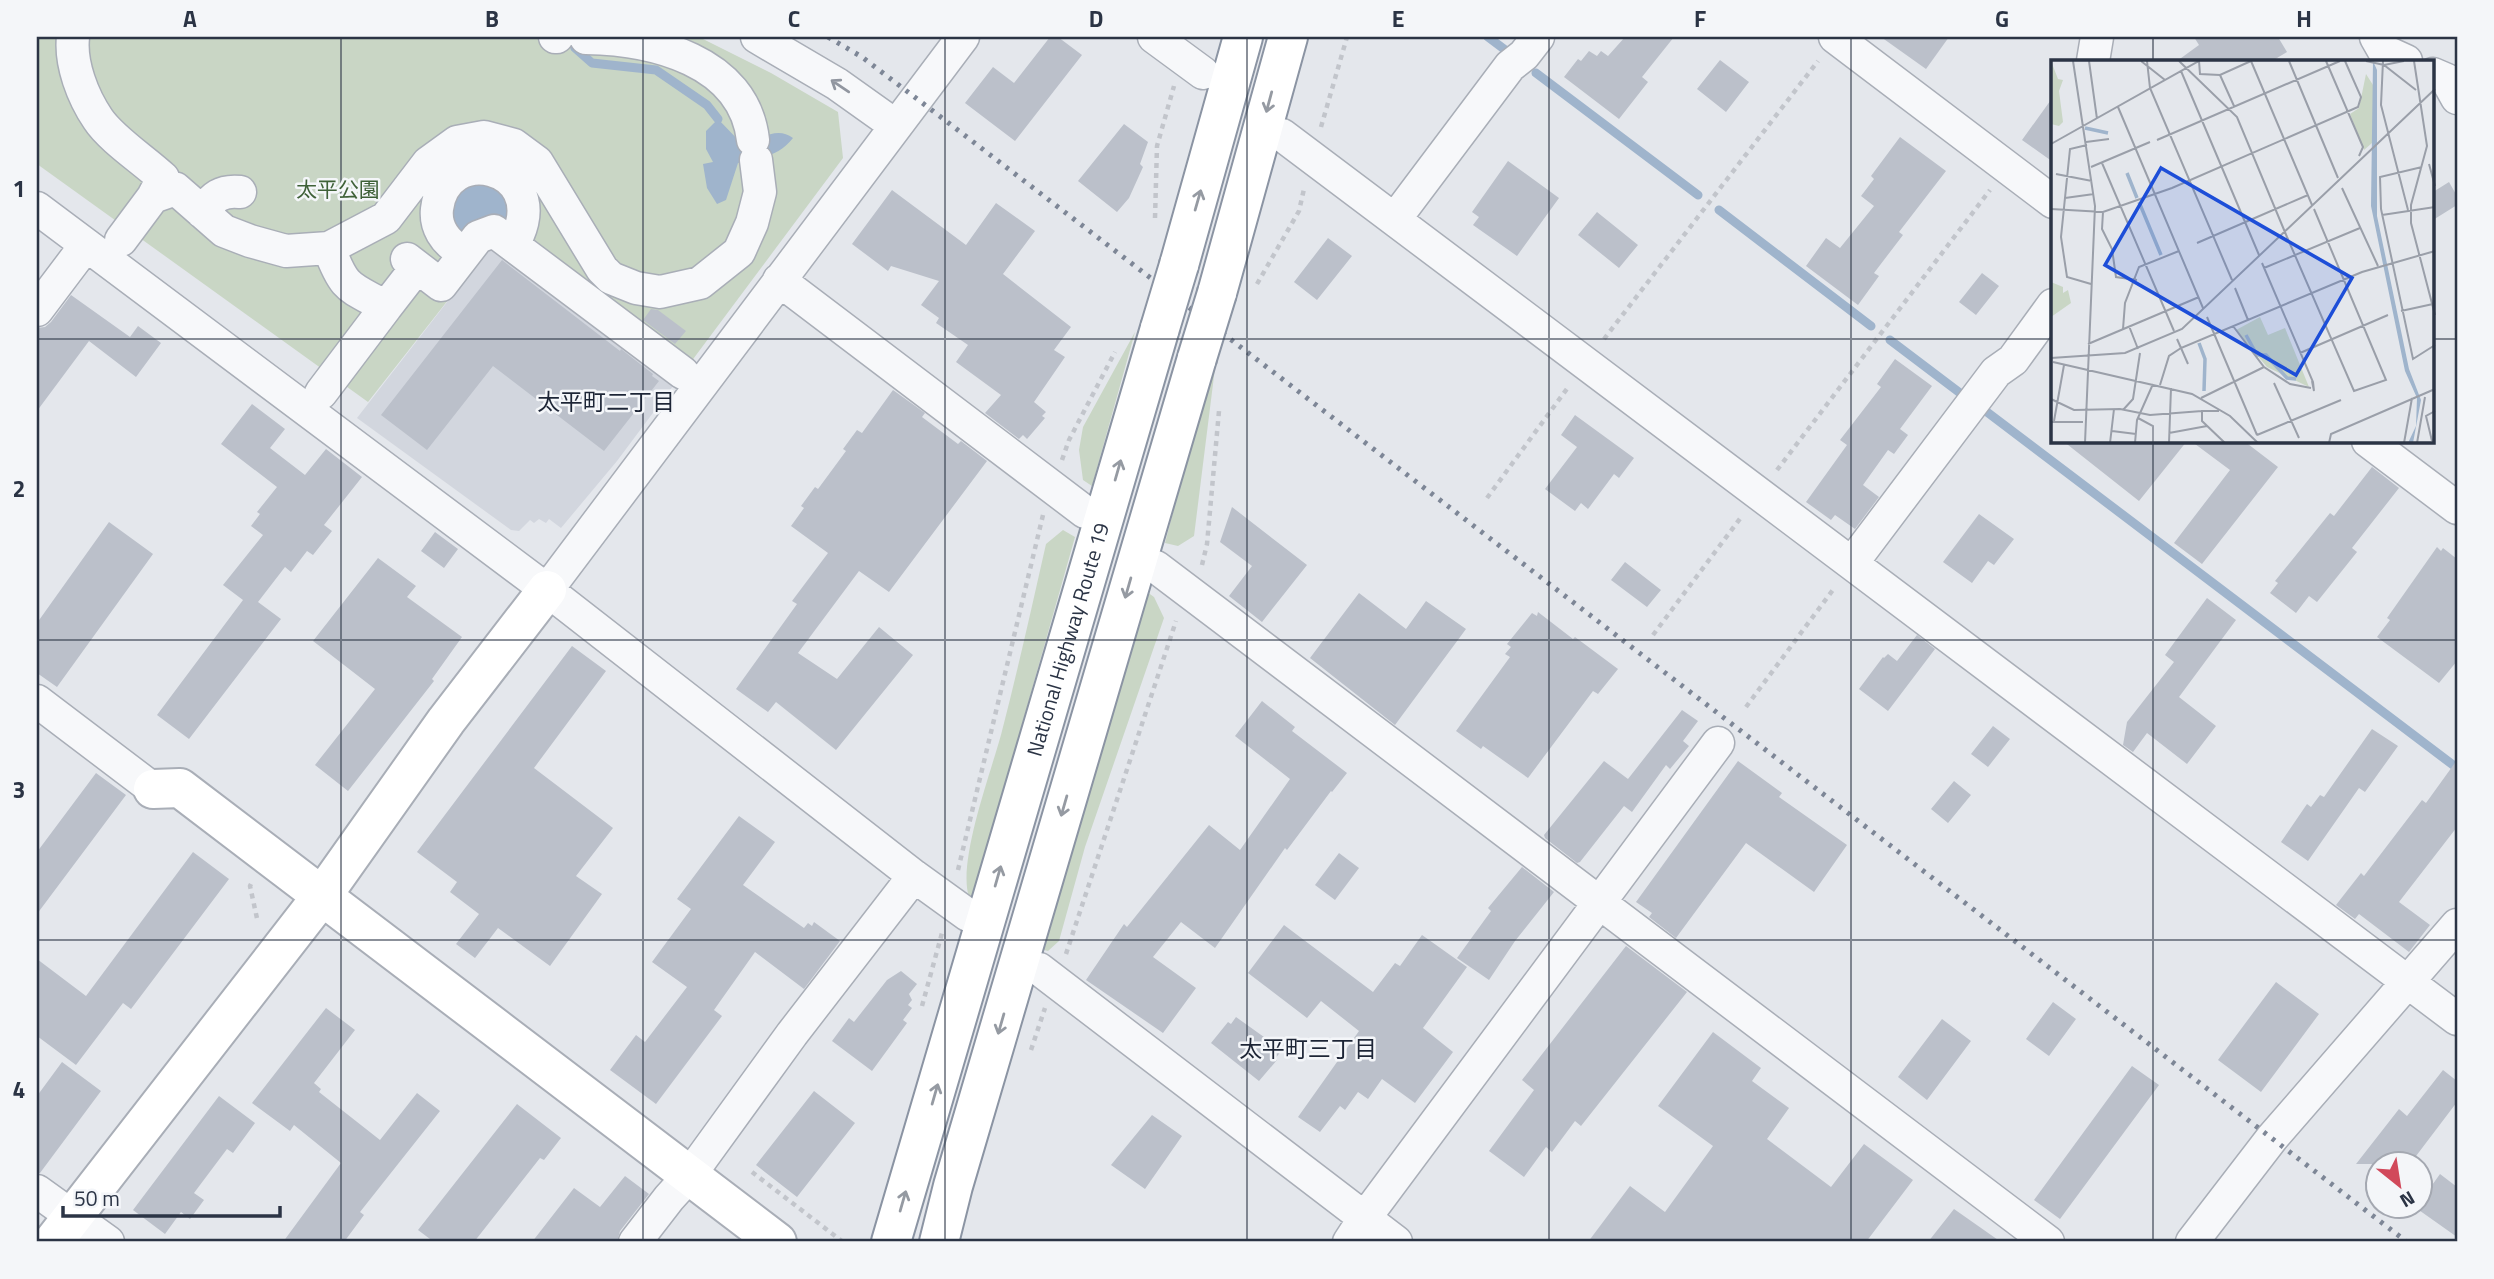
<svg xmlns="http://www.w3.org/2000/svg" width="2494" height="1279" font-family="'Titillium Web','Noto Sans JP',sans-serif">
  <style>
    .built { fill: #d2d6de }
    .green { fill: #c9d6c5 }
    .water { fill: #9fb4cc }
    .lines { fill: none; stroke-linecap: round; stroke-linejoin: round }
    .stream { stroke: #9fb4cc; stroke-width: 9 }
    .building { fill: #bbc0ca }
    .street-casing { stroke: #a9aeb7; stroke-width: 35 }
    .secondary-casing { stroke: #a9aeb7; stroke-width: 42 }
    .highway-casing { stroke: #8b94a3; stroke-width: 42 }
    .path { stroke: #c2c5cb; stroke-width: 4.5; stroke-dasharray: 5 5; stroke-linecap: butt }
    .street { stroke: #f7f8fa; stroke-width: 32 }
    .secondary { stroke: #fff; stroke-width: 38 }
    .highway { stroke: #fff; stroke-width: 38 }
    .rail { stroke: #7d8696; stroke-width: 5; stroke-dasharray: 3.5 7; stroke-linecap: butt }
    .highway-bridge-casing { stroke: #8b94a3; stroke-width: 42; stroke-linecap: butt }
    .highway-bridge { stroke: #fff; stroke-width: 38 }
    .oneway { stroke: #9196a0 }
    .oneway2 { stroke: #959aa2 }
    .grid { fill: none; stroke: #2b3445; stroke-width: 2; stroke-opacity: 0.55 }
    .labels { text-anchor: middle; stroke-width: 5; stroke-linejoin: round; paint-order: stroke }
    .park-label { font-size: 21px; fill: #3f6138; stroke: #f4f6f9 }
    .street-label { font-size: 21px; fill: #2b3445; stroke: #f4f6f9 }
    .neighbourhood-label { font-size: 23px; fill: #1d2536; stroke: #f4f6f9 }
    .inset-river { fill: none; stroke: #9fb4cc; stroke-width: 3.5 }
    .inset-road { fill: none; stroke: #9a9fa9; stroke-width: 2 }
    .view { fill: #1d4ed8; fill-opacity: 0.15; stroke: #1d4ed8; stroke-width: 3.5 }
    .inset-edge { fill: none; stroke: #2b3445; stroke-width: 3.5 }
    .neatline { fill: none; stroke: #2b3445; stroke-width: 2.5 }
    .grid-label { font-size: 23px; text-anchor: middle; font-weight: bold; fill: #2b3445 }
  </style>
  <rect width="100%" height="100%" fill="#e4e7ec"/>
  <path class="built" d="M 496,239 L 679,378 L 617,461 L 561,528 L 549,519 L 546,523 L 539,519 L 534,523 L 530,520 L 519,531 L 511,530 L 357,418 Z"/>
  <path class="green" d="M 37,37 L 699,37 L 771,73 L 838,112 L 843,158 L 679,378 L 496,239 L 368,402 L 37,164 Z
    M 1135,332 L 1092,486 L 1083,480 L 1079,450 L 1083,427 Z
    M 1211,367 L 1215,368 L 1194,536 L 1178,546 L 1165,543 Z
    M 1063,530 L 1075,537 L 973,898 L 969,897 C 957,861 992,770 1002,731 C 1018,669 1032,606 1046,544 Z
    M 1147,592 L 1154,597 L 1164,618 L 1085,847 L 1059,941 L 1048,951 L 1044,950 Z"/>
  <path class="water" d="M 718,119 L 743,145 C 760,139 777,126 793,138 C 778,157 760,158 738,163 L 726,200 L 717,204 L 707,188 L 703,164 L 713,162 L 706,149 L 706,131 Z
    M 494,176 L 521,216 L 458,244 L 444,200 L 459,183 Z"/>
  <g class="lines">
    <path class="stream" d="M 1488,37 L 1508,52
      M 573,42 L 575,48 L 592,63 L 656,70 L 707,105 L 718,119
      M 1536,73 L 1698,195
      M 1719,210 L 1871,326
      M 1890,340 L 1964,396
      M 1983,409 L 2457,768"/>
  </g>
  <path class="building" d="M 1050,37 L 1058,37 L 1082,55 L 1015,141 L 965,103 L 993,67 L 1014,83 Z
    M 1625,37 L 1674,37 L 1642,77 L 1648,82 L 1619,119 L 1564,77 L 1578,59 L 1581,61 L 1589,51 L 1597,56 L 1601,51 L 1608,56 Z
    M 1881,37 L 1949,37 L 1926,69 Z
    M 2194,37 L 2278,37 L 2287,52 L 2272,61 L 2177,61 L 2199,45 Z
    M 1720,60 L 1749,82 L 1726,112 L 1697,89 Z
    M 2053,97 L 2053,162 L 2022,140 Z
    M 1124,124 L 1148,142 L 1140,164 L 1143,167 L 1129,198 L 1117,212 L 1078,181 Z
    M 1900,137 L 1946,171 L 1899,232 L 1903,235 L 1874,273 L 1879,276 L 1858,305 L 1806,266 L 1826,238 L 1840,248 L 1874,206 L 1861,196 L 1874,179 L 1871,176 Z
    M 1508,161 L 1559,198 L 1517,256 L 1473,225 L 1479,217 L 1472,212 Z
    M 2449,182 L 2457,196 L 2457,205 L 2433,220 L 2433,192 Z
    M 892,190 L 966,245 L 996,203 L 1035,231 L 1003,274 L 1071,327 L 1054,350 L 1065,357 L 1034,402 L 1046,412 L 1042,416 L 1045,418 L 1027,439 L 1023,435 L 1019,439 L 985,413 L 1001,395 L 956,362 L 968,345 L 936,323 L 939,318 L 921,305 L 939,281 L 891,266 L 888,271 L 852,244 Z
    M 1597,212 L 1638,245 L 1619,268 L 1578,235 Z
    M 1328,238 L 1352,256 L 1317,300 L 1294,282 Z
    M 502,260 L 620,351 L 621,349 L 653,374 L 652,376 L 659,381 L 604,451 L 493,366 L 427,450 L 381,415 Z
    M 1982,273 L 1999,286 L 1976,315 L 1959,302 Z
    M 71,295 L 130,337 L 138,326 L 161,343 L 136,377 L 89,341 L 37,411 L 37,328 L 45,327 L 51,322 Z
    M 651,309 L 658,310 L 686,331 L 675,344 L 643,320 Z
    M 1895,359 L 1932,386 L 1900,429 L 1908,435 L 1894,454 L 1888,450 L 1863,485 L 1879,497 L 1855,529 L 1835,515 L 1831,520 L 1806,502 L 1847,445 L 1840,440 L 1881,387 L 1877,384 Z
    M 893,390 L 925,413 L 922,417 L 958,444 L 961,441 L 987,461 L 889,592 L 859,571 L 798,653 L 837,679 L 879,627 L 913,655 L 836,750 L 776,702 L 768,712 L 736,689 L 797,604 L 792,601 L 828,553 L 791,526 L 804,508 L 801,506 L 815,487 L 818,489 L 846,451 L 843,449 L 857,430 L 862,433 Z
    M 252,404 L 285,429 L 270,448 L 305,475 L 326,449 L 362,477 L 324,525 L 332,531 L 313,555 L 307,551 L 291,572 L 285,567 L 258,602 L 281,619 L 189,739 L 157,715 L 243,600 L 223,585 L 263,535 L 251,526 L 260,514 L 257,512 L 277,487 L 221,444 Z
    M 1575,415 L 1634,458 L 1619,478 L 1614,474 L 1588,509 L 1581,503 L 1575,511 L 1545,489 L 1577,447 L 1561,435 Z
    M 2063,441 L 2187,441 L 2139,501 Z
    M 2191,441 L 2244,441 L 2278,467 L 2202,564 L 2174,543 L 2230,470 Z
    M 2372,467 L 2399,488 L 2352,548 L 2357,552 L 2317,602 L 2309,596 L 2296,613 L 2270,593 L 2278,583 L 2275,581 L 2330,513 L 2334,516 Z
    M 1232,507 L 1307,565 L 1262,622 L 1229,596 L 1252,566 L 1220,542 Z
    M 1979,514 L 2014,539 L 1994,565 L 1988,561 L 1972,583 L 1943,562 Z
    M 109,522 L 153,554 L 57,687 L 37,673 L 37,623 Z
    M 435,532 L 458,549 L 444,568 L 421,551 Z
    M 2437,547 L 2441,551 L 2443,548 L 2457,559 L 2457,661 L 2439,683 L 2377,637 L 2390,620 L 2387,618 Z
    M 378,558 L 416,586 L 407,597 L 462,637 L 432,679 L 434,681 L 348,791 L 315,765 L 375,689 L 313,641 Z
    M 1625,562 L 1661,590 L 1647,607 L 1611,580 Z
    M 1359,593 L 1406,629 L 1426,601 L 1466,629 L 1395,725 L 1310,658 Z
    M 2207,598 L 2236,620 L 2179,697 L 2216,726 L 2187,764 L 2147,733 L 2133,752 L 2123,745 L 2127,722 L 2174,662 L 2165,655 Z
    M 1538,612 L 1573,639 L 1575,637 L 1618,669 L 1598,694 L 1593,691 L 1528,778 L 1483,746 L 1481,749 L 1456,731 L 1510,657 L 1505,654 L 1511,647 L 1507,644 L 1532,613 L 1537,616 Z
    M 1917,635 L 1935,649 L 1888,711 L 1859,689 L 1883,657 L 1884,658 L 1888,654 L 1897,661 Z
    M 572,646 L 606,671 L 534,768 L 613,828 L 576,876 L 602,894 L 550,966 L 498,928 L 475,958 L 456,944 L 479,914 L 450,892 L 457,882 L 417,852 Z
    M 1262,701 L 1295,727 L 1292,731 L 1347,773 L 1332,792 L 1331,791 L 1287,850 L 1285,848 L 1215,948 L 1181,922 L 1153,957 L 1196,988 L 1163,1033 L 1086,980 L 1124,924 L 1127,927 L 1209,825 L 1240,850 L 1290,779 L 1235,736 Z
    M 1682,710 L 1698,721 L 1683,741 L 1689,746 L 1670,769 L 1666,765 L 1632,812 L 1624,806 L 1580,862 L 1577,863 L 1545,838 L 1544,835 L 1604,761 L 1628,779 Z
    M 1993,726 L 2010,739 L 1988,767 L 1971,754 Z
    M 2372,729 L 2398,746 L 2365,792 L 2359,788 L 2308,861 L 2281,842 L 2307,804 L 2311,807 L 2320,795 L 2324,797 Z
    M 2457,760 L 2457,827 L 2399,902 L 2430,925 L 2409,952 L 2359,914 L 2355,919 L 2336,905 L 2361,873 L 2364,876 L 2422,800 L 2426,803 Z
    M 1738,761 L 1782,793 L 1779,797 L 1847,845 L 1814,892 L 1746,843 L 1676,938 L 1649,917 L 1652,913 L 1636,902 Z
    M 96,773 L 126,795 L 37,914 L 37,852 Z
    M 1954,781 L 1971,795 L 1948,823 L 1931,809 Z
    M 739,816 L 775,842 L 743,885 L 804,928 L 808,923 L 812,926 L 814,922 L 840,941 L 804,989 L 755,952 L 714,1010 L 722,1016 L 656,1104 L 610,1070 L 636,1035 L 645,1042 L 687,987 L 652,962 L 691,909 L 677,899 Z
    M 193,852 L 229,879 L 131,1009 L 123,1003 L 76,1065 L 37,1036 L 37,959 L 86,996 Z
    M 1339,853 L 1359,868 L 1335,900 L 1315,885 Z
    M 1522,867 L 1554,892 L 1515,941 L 1489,980 L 1457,958 L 1491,911 L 1488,908 Z
    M 1284,925 L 1373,992 L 1395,963 L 1400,966 L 1422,935 L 1467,967 L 1423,1028 L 1453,1052 L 1415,1103 L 1382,1079 L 1368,1099 L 1358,1092 L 1345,1110 L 1340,1106 L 1320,1132 L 1298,1117 L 1359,1031 L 1321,1001 L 1307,1018 L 1248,973 Z
    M 1626,946 L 1687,992 L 1581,1126 L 1575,1121 L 1552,1152 L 1546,1147 L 1524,1177 L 1489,1151 L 1534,1090 L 1522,1080 Z
    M 901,971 L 917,984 L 909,994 L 912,1000 L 908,1005 L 912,1008 L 903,1020 L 907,1023 L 872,1071 L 832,1041 L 849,1018 L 854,1022 L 887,980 Z
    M 2276,982 L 2319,1014 L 2261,1092 L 2218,1060 Z
    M 2053,1002 L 2076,1019 L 2049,1056 L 2026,1039 Z
    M 326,1008 L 355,1030 L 314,1083 L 321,1089 L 319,1092 L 380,1140 L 417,1093 L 440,1111 L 360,1212 L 364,1215 L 344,1242 L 283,1242 L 341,1163 L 294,1125 L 290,1131 L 252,1103 Z
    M 1236,1017 L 1282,1050 L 1275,1059 L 1277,1060 L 1259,1081 L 1211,1043 L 1228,1022 L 1231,1024 Z
    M 1942,1019 L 1971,1041 L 1927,1100 L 1898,1077 Z
    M 1713,1032 L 1761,1068 L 1752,1081 L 1789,1108 L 1767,1139 L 1831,1187 L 1864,1144 L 1913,1180 L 1866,1242 L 1588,1242 L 1630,1186 L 1665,1212 L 1713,1146 L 1658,1106 Z
    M 62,1062 L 101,1091 L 40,1173 L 37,1173 L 37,1096 Z
    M 2132,1066 L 2159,1085 L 2060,1219 L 2034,1200 Z
    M 2443,1070 L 2457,1081 L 2457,1102 L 2410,1164 L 2356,1164 L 2399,1109 L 2407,1116 Z
    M 814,1091 L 855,1123 L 797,1197 L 756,1165 Z
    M 219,1096 L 255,1123 L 233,1153 L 227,1149 L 194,1193 L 204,1200 L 190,1219 L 181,1212 L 165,1234 L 133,1210 Z
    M 517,1104 L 561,1138 L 544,1160 L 540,1158 L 474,1242 L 434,1242 L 418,1230 Z
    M 1152,1115 L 1182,1136 L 1145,1189 L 1111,1165 Z
    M 2440,1174 L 2457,1187 L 2457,1237 L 2416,1208 L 2420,1206 L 2420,1202 Z
    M 625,1176 L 649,1194 L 620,1231 L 617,1242 L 532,1242 L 574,1188 L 600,1207 Z
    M 1954,1209 L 2001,1242 L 1928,1242 Z"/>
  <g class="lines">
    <g class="street-casing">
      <path id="street" d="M 73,37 C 70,64 83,97 98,119 C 111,139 145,161 163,178 L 153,197
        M 555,37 L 557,37
        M 757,37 L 837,84 L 896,126
        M 1154,37 L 1203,73
        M 1835,37 L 2053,202
        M 2376,37 L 2384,51 L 2406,61
        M 586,38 C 652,39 744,60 753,140
        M 2093,61 L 2097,37
        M 2433,74 L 2447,80 L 2457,98
        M 1282,135 L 2457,1019
        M 37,208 L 547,590 L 914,876 L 968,915
        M 202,212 C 213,197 221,190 240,192
        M 1395,219 L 1510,66 L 1524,55 L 1538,37
        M 121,240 L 153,197 L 176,189 L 224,231 L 250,241 L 286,251 L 329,248 L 386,218 L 428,163 L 457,142 L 484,137 L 514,145 L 537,162 L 602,269 L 611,278 L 636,288 L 660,292 L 700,283 L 739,252 L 752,223 L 760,192 L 756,160
        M 329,248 C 345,291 349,286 386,307 L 417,267
        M 459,250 C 445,241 435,227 437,209 C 445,141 548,165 518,235
        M 407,259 L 441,285 L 478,237 L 494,231 L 683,373
        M 779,280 L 1085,512
        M 37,310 L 86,245
        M 321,393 L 386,307
        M 2368,441 L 2457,508
        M 1852,563 L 1996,372 L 2013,360 L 2053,305
        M 1156,567 L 2048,1242
        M 547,590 L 963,37
        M 37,701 L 153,789
        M 1039,969 L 1396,1242
        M 37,1191 L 108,1242
        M 635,1242 L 669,1198 L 689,1176 L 792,1034 L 914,876
        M 1349,1242 L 1364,1219 L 1718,743
        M 2192,1242 L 2272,1138 L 2457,925"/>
    </g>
    <g class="secondary-casing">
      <path id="secondary" d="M 153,789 L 180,788 L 777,1242
        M 53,1242 L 322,896 L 446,721 L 547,590"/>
    </g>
    <g class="highway-casing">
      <g id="highway">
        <path d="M 1179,265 L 1243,37"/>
        <path d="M 1217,293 L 1288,37"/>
        <path id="s1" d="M 891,1242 L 1160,328"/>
        <path d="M 939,1242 L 953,1186 L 1197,358"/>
      </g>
    </g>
    <path class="path" d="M 1321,127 L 1347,37
      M 1155,218 L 1157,146 L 1174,86
      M 1257,284 L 1299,211 L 1304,189
      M 1604,339 L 1818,61
      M 1062,460 L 1069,440 L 1115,352
      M 1777,470 L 1990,190
      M 1487,498 L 1569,386
      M 1202,565 L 1207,544 L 1219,411
      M 1653,635 L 1742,516
      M 1746,707 L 1835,587
      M 958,870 L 1043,515
      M 251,884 L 250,886 L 258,923
      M 1066,954 L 1176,621
      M 922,1006 L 942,933
      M 1031,1050 L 1045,1008
      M 752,1172 L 843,1242"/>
    <use href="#street" class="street"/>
    <use href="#secondary" class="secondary"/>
    <use href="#highway" class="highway"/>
    <path class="rail" d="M 828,37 L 862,57 L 946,121 L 2407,1242"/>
    <g class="highway-bridge-casing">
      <path id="highway-bridge" d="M 1160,328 L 1179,265
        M 1197,358 L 1217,293"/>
    </g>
    <use href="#highway-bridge" class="highway-bridge"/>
  </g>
  <defs><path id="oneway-shaft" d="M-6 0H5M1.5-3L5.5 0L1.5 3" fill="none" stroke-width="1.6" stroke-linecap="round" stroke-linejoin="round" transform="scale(1.75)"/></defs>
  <use class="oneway" href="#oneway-shaft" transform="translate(840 86) rotate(-146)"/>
  <g class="oneway2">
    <use href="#oneway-shaft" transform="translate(1269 102) rotate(105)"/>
    <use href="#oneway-shaft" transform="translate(1198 200) rotate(-74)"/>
    <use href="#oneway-shaft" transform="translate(1118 470) rotate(-74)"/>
    <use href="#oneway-shaft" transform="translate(1128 588) rotate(106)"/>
    <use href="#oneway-shaft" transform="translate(1064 806) rotate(106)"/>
    <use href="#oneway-shaft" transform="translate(998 876) rotate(-74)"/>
    <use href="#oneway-shaft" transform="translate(1001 1024) rotate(106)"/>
    <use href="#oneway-shaft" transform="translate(935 1094) rotate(-74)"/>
    <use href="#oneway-shaft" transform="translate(903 1201) rotate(-74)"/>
  </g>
  <path class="grid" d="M 341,37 L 341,1242M 643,37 L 643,1242M 945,37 L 945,1242M 1247,37 L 1247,1242M 1549,37 L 1549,1242M 1851,37 L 1851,1242M 2153,37 L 2153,61M 37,339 L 2053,339M 2433,339 L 2457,339M 2153,441 L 2153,1242M 37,640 L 2457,640M 37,940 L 2457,940"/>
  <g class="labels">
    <g class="park-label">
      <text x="338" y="197">太平公園</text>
    </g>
    <g class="street-label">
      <text dy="7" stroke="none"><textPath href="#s1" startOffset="628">National Highway Route 19</textPath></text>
    </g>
    <g class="neighbourhood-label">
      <text x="606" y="410">太平町二丁目</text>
      <text x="1308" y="1057">太平町三丁目</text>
    </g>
  </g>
  <g transform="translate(2051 60)">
    <rect width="383" height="383" fill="#e4e7ec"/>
    <path d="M 0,1 L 7,19 L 12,20 L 8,31 L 12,62 L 8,66 L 0,64 ZM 315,14 L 322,25 L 323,71 L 321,83 L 313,90 L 299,54 L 308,48 ZM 0,222 L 12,227 L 12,233 L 17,230 L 20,243 L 0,257 ZM 209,257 L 217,275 L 234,268 L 258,327 L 216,307 L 185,270 Z" fill="#c9d6c5"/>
    <path d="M 322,1 L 326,10 L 326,156 L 358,309 L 370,340 L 362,383 L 357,383 L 365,366 L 366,338 L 354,311 L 320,146 Z" fill="#9fb4cc"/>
    <path class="inset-river" d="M 34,68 L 57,73M 76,113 L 86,138M 88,142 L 110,195M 195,275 L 206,295 L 215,295 L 236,318 L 245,319M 148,283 L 154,299 L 153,331"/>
    <path class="inset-road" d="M 22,1 L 44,146 L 34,383M 38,1 L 46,59M 90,1 L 114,20M 96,1 L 99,28 L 181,220M 128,1 L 186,57 L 236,177M 200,1 L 261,145M 238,1 L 287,118M 275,1 L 312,87 L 308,96M 315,1 L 333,5 L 353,1M 332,1 L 330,45 L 357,150M 363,1 L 376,86 L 360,145 L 360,163 L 384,255M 333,5 L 365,30M 130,11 L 208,195M 169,15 L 183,46M 67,47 L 152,248M 106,80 L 289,1M 35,82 L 58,79M 0,84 L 148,1 L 149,14 L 169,15 L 200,1M 36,85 L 19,89 L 10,177 L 16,217 L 40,224M 51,103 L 123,271M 378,104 L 384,126M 40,107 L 99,82M 371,107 L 329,117 L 330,149 L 362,299 L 384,285M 5,114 L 41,121M 291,128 L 327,206M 14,138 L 43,134M 0,149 L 52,152 L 121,128 L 307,47 L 310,37 L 294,1M 52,152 L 51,169 L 61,189 L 65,217 L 86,220M 331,155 L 384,147M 236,177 L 303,331 L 335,320 L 263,149M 146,183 L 257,135M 211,203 L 262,322 L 263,331 L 261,321M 213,208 L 309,168M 184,228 L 197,260M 350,251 L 382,244M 156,257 L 206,375M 78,266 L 87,289M 182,266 L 213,307 L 239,324 L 260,328M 72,269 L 74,243 L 88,207 L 128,191M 37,284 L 148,237M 249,293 L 337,255M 0,298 L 74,293 L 131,269 L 384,29M 2,302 L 141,334 L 179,356 L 207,383M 137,304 L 130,288 L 311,212 L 384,191M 223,323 L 248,378M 109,325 L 118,296 L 130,288 L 126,279M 150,338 L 213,307M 0,339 L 23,350 L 69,349 L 99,355 L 151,351M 72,350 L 82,339 L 89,293M 168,351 L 151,351 L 151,361 L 174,383M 87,358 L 102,366 L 102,383M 3,361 L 13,305M 1,362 L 32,362M 61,371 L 85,374M 118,373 L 156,366M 206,375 L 290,340M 381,381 L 375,356 L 384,351M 59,383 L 63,349M 84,383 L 86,360 L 102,324M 118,383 L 120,328M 278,383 L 280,374 L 384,329M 353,383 L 361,338M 366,383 L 374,337"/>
    <path class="view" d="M 110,108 L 301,218 L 245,315 L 54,205 Z"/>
    <rect width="383" height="383" class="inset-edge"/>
  </g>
  <rect width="2494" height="1279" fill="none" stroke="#f4f6f9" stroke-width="77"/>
  <g transform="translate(2399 1185) rotate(150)"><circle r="33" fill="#f4f6f9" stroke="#a4a8b1" stroke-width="2"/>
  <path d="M0-5L12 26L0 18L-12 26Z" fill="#d1495b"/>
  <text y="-10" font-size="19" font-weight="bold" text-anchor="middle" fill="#2b3445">N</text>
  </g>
  <path d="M63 1206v10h217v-10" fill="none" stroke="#2b3445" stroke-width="3.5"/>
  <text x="74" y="1206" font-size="21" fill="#2b3445" stroke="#f4f6f9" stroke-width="5" paint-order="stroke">50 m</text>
  <rect x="38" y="38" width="2418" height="1202" class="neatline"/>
  <g class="grid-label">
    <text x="190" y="27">A</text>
    <text x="492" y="27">B</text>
    <text x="794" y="27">C</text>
    <text x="1096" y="27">D</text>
    <text x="1398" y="27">E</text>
    <text x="1700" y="27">F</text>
    <text x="2002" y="27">G</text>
    <text x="2304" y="27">H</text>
    <text x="19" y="197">1</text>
    <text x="19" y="497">2</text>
    <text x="19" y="798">3</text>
    <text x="19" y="1098">4</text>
  </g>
</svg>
